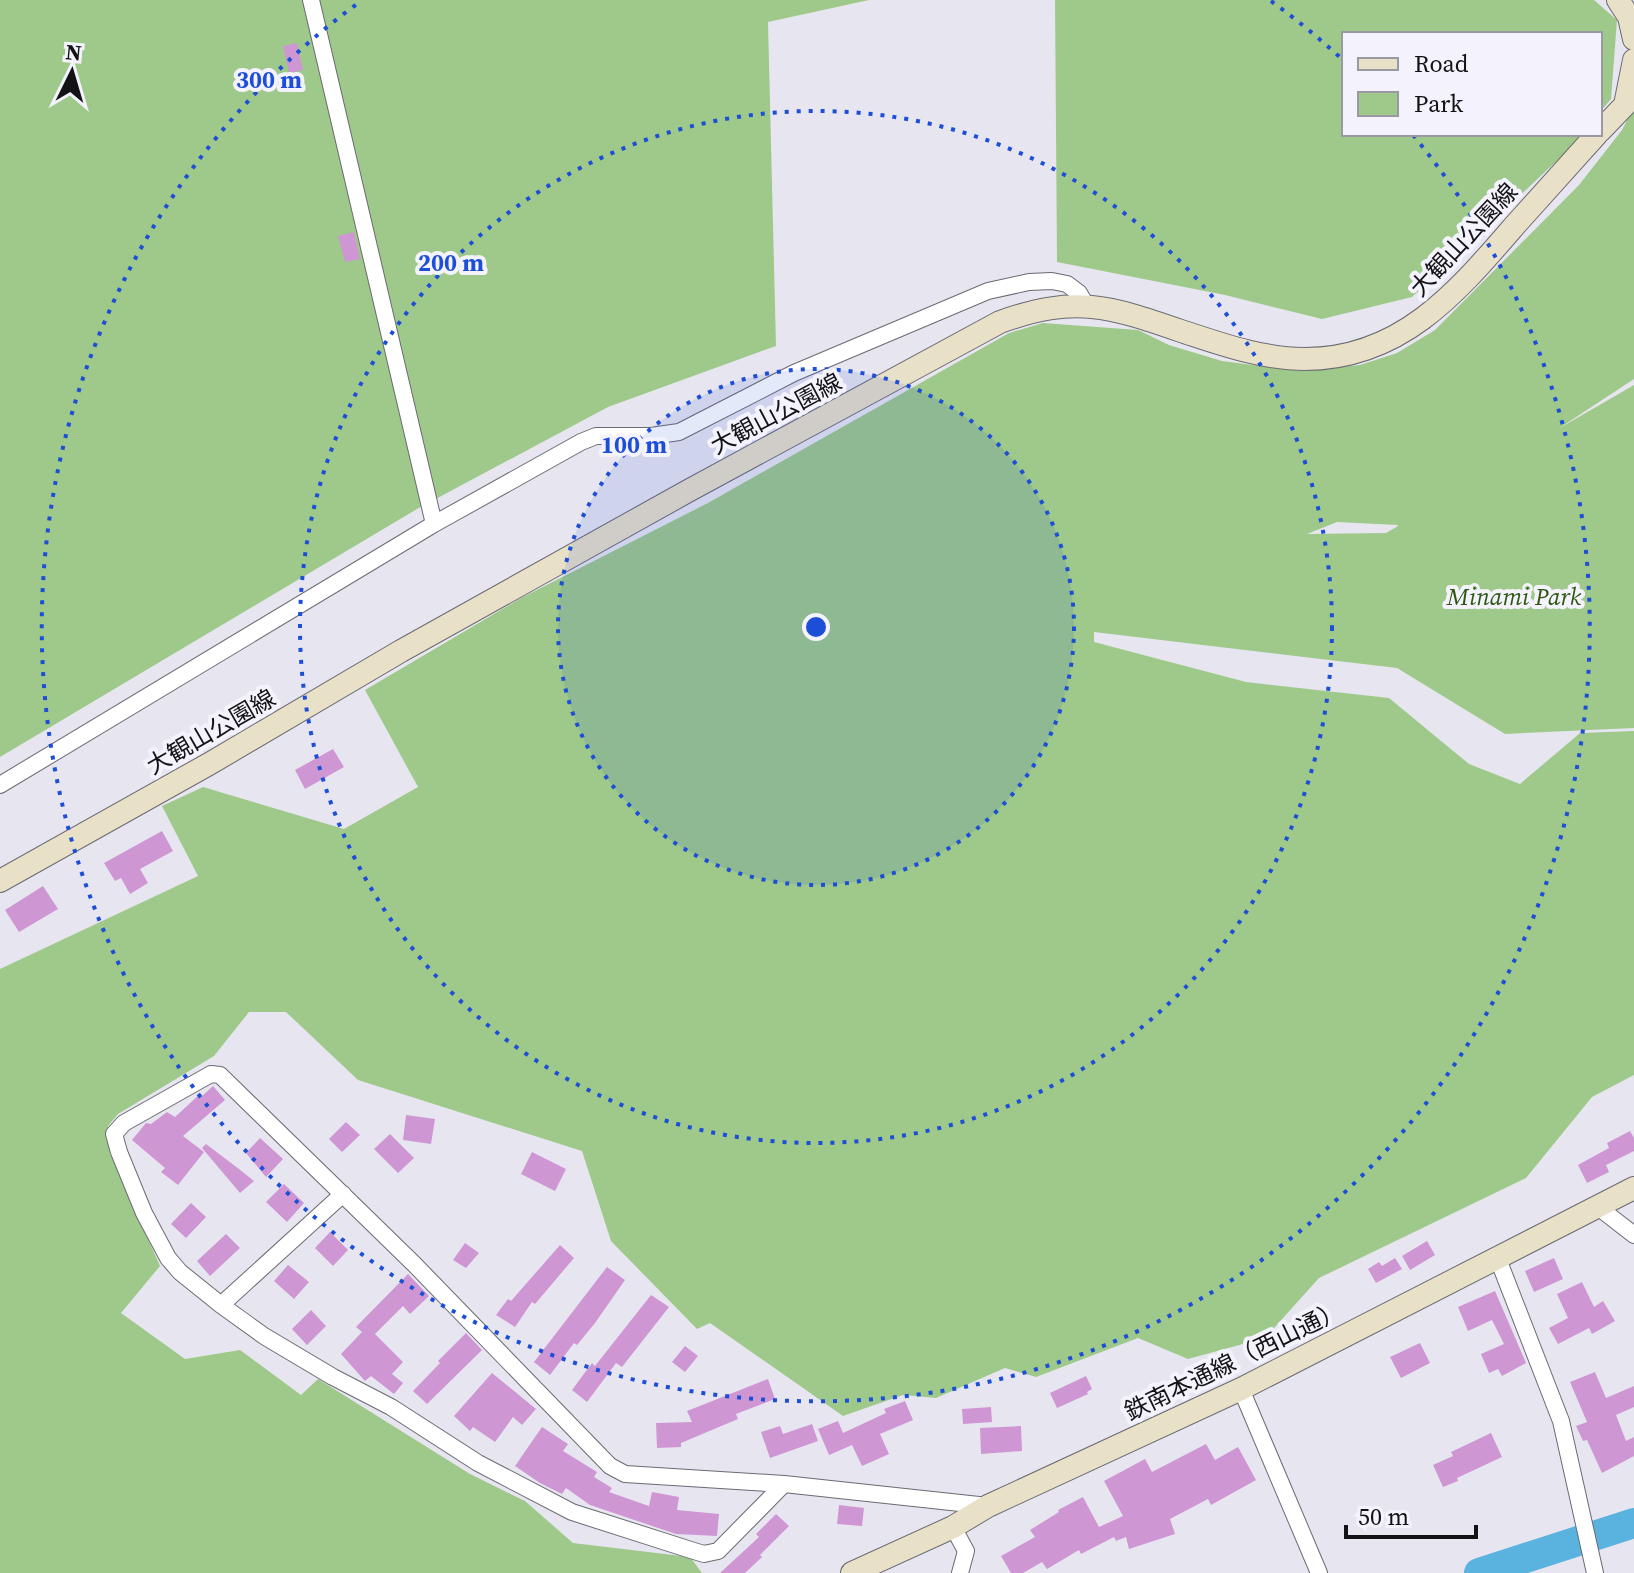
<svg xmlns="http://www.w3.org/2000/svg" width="1634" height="1573" font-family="'Source Serif 4','Noto Sans JP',serif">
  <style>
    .green { fill: #9fc98a; fill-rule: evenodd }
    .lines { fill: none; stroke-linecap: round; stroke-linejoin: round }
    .river { stroke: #5ab2df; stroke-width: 30 }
    .building { fill: #cf96d4 }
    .street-casing { stroke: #6a6a72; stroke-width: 18 }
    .secondary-casing { stroke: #6a6a72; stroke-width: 24 }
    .street { stroke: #fff; stroke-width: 16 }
    .secondary { stroke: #e9e0c8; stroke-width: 22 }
    .ring { fill: none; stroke: #1d4ed8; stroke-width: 4; stroke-dasharray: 4 8 }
    .labels { text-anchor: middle; stroke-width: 8; stroke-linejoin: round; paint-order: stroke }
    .street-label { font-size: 24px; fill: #131316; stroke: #f4f3fd }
    .park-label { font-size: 24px; font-style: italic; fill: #2d5710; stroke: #f4f3fd }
    .centre { fill: #1d4ed8; stroke: #f4f3fd; stroke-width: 4 }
    .ring-label { font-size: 24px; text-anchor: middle; font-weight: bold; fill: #1d4ed8; stroke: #f4f3fd; stroke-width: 8; stroke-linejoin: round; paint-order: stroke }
  </style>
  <rect width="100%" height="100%" fill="#e7e6f0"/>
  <path class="green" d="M 0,0 L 869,0 L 768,22 L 776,346 L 608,407 L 417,509 L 0,757 Z
    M 1055,0 L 1594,0 L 1617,20 L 1611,99 L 1600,112 L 1600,34 L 1344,34 L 1344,134 L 1581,134 L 1564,154 L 1412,297 L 1322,319 L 1225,295 L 1057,262 Z
    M 1634,107 L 1634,379 L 1558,429 L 1634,385 L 1634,728 L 1505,734 L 1397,668 L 1094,632 L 1094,642 L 1246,682 L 1389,698 L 1469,764 L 1520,784 L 1580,733 L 1634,731 L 1634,1075 L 1592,1097 L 1526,1178 L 1319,1278 L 1265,1338 L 1188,1359 L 1138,1338 L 1036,1377 L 1005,1368 L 936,1398 L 903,1395 L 843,1416 L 710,1323 L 697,1329 L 611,1241 L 582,1151 L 358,1080 L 286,1012 L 249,1012 L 214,1056 L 118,1114 L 108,1126 L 110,1154 L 160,1266 L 121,1313 L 185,1359 L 240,1350 L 301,1395 L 318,1379 L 470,1474 L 525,1501 L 573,1543 L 690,1557 L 702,1573 L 0,1573 L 0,969 L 198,876 L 162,806 L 203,787 L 344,829 L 418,787 L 365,690 L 521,598 L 708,503 L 1009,333 L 1043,323 L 1138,330 L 1169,345 L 1222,361 L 1300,371 L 1360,365 L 1397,353 L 1435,330 L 1579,185 L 1622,130 ZM 1337,522 L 1397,525 L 1398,526 L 1386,533 L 1307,534 Z"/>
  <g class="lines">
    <path class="river" d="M 1479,1573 L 1634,1523"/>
  </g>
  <path class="building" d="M 297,43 L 303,70 L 289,73 L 283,46 Z
    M 354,232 L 360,259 L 345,262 L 338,236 Z
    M 333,749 L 344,767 L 305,789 L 295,770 Z
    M 162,831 L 173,851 L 140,869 L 148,883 L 130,894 L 121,878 L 115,881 L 104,863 Z
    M 43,886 L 58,909 L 19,932 L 5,910 Z
    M 213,1086 L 225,1100 L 183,1136 L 204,1152 L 178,1185 L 161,1172 L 165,1168 L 132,1140 L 146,1123 L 151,1124 L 167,1112 L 175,1117 L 200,1094 L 202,1096 Z
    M 406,1115 L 435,1119 L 431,1144 L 403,1140 Z
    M 346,1122 L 360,1135 L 342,1152 L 329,1139 Z
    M 1630,1131 L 1634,1138 L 1634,1151 L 1606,1165 L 1609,1172 L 1587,1183 L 1578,1165 L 1609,1148 L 1607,1143 Z
    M 390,1134 L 414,1158 L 398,1173 L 374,1149 Z
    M 260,1138 L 283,1159 L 266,1177 L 246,1153 Z
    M 206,1144 L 239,1169 L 254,1181 L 240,1193 L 202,1148 Z
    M 532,1152 L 566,1169 L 555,1191 L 521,1174 Z
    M 284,1184 L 304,1203 L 287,1222 L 266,1202 Z
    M 191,1203 L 206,1217 L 186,1238 L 171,1224 Z
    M 330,1232 L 348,1250 L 333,1266 L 315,1248 Z
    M 226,1234 L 240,1248 L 210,1276 L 197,1261 Z
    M 1427,1241 L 1435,1255 L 1410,1270 L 1402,1256 Z
    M 465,1243 L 479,1253 L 466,1268 L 453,1260 Z
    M 560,1245 L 574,1258 L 535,1304 L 532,1302 L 515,1327 L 496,1315 L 508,1299 L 511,1301 Z
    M 1395,1258 L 1402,1269 L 1376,1283 L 1368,1269 L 1379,1262 L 1382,1266 Z
    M 1554,1258 L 1563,1279 L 1534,1292 L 1525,1271 Z
    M 288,1265 L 309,1282 L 294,1299 L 274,1281 Z
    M 607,1267 L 625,1280 L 595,1323 L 577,1345 L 574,1343 L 550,1375 L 534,1362 Z
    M 408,1274 L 429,1296 L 410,1314 L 403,1306 L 375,1334 L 403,1362 L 392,1374 L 403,1383 L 394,1394 L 371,1376 L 365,1381 L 341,1354 L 362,1332 L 356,1327 Z
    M 1582,1282 L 1594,1307 L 1603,1301 L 1615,1321 L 1592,1334 L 1589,1328 L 1558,1344 L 1549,1328 L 1568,1318 L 1557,1294 Z
    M 1495,1291 L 1526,1363 L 1502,1376 L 1498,1369 L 1489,1373 L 1481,1354 L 1504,1344 L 1492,1320 L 1468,1331 L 1458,1307 Z
    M 651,1295 L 669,1307 L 622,1367 L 616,1363 L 587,1402 L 572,1390 L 592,1363 L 595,1366 Z
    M 311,1310 L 326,1326 L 307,1345 L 292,1329 Z
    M 466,1333 L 482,1350 L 427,1404 L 413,1391 L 440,1363 L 438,1361 Z
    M 1420,1343 L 1430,1363 L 1401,1378 L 1390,1357 Z
    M 685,1346 L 698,1356 L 685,1372 L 672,1362 Z
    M 1595,1372 L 1606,1398 L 1634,1386 L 1634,1407 L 1616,1415 L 1626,1441 L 1634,1437 L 1634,1456 L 1602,1473 L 1587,1440 L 1583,1441 L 1576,1426 L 1587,1422 L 1570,1382 Z
    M 492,1373 L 536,1409 L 522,1425 L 513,1417 L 495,1442 L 473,1427 L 470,1431 L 454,1416 Z
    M 1086,1376 L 1092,1389 L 1087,1392 L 1088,1394 L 1057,1408 L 1050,1393 Z
    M 768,1379 L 775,1399 L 736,1414 L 738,1419 L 681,1443 L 681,1447 L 657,1448 L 656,1423 L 692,1422 L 687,1411 Z
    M 905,1401 L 913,1420 L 880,1434 L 889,1454 L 862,1466 L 852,1445 L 829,1455 L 818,1429 L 838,1421 L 843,1433 L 886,1413 L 884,1409 Z
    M 991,1407 L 992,1422 L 963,1424 L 962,1409 Z
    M 812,1424 L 818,1441 L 770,1458 L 761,1432 L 780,1426 L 783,1434 Z
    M 1021,1426 L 1022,1451 L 981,1454 L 980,1428 Z
    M 542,1427 L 568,1444 L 563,1451 L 597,1472 L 594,1477 L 612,1488 L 609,1492 L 649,1506 L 652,1492 L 679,1497 L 677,1510 L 719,1514 L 717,1536 L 676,1534 L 590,1505 L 566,1488 L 562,1494 L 540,1483 L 515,1466 Z
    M 1491,1433 L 1502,1457 L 1457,1478 L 1458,1481 L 1443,1487 L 1433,1465 L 1453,1456 L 1451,1452 Z
    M 1206,1444 L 1215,1460 L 1238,1447 L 1256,1480 L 1211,1505 L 1208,1499 L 1170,1519 L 1175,1534 L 1129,1549 L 1126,1537 L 1116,1541 L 1114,1537 L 1081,1554 L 1079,1550 L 1047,1569 L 1042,1562 L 1023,1573 L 1011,1573 L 1001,1556 L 1035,1537 L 1030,1530 L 1059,1512 L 1058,1510 L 1083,1497 L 1099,1527 L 1123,1516 L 1104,1481 L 1145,1459 L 1152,1472 Z
    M 839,1505 L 864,1508 L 862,1526 L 837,1524 Z
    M 776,1514 L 789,1526 L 760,1555 L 762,1557 L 745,1573 L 720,1573 L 759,1537 L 756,1534 Z"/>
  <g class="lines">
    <g class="street-casing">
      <path id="street" d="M 311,0 L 434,524
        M 0,785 L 434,524 L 581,442 L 596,436 L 651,436 L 679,432 L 794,373 L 988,291 L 1029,282 L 1052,281 L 1067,284 L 1079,293 L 1086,305
        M 211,1074 L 220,1075 L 414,1264 L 610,1466 L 625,1474 L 784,1484 L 718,1551 L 704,1554 L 694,1551 L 572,1512 L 478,1463 L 391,1407 L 333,1377 L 264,1336 L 221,1305 L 180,1272 L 168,1258 L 144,1213 L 119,1152 L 114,1134 L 124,1123 Z
        M 1598,1207 L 1634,1235
        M 1498,1259 L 1561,1421 L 1595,1573
        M 221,1305 L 343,1194
        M 1241,1389 L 1319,1573
        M 784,1484 L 988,1506
        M 953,1527 L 966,1551 L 960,1573"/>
    </g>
    <g class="secondary-casing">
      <path id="secondary" d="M 1618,0 L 1629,17 L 1634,39
        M 1600,131 L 1625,105 L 1634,60
        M 0,881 L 209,764 L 401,651 L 688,491 L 1000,322 C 1075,295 1109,306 1181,331 C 1221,344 1262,359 1305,359 C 1402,359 1458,291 1516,224 C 1543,194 1570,164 1597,134
        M 852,1573 L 953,1527 L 988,1506 L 1241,1389 L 1634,1188"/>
    </g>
    <use href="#street" class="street"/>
    <use href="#secondary" class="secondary"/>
  </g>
  <circle cx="816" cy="627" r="258" fill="#1d4ed8" fill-opacity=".12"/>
  <g class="ring">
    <circle cx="816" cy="627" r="258"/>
    <circle cx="816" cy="627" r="516"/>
    <path d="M1271 1A774 774 0 0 1 1344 61M1413 135A774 774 0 1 1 361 1"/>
  </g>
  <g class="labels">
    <g class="street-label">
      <text transform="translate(1464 240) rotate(-47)" y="8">大観山公園線</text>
      <text transform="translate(776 414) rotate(-28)" y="8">大観山公園線</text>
      <text transform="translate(211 732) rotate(-30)" y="8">大観山公園線</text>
      <text transform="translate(1234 1361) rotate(-26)" y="8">鉄南本通線（西山通）</text>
    </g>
    <g class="park-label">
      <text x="1514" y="605">Minami Park</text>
    </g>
  </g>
  <circle cx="816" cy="627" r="12" class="centre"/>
  <g class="ring-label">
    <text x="269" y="88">300 m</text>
    <text x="451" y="271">200 m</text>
    <text x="634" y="453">100 m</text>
  </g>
  <rect x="1342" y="32" width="260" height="104" fill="#f4f3fd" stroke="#9a99a1" stroke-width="2"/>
  <rect x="1358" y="58" width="40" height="12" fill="#e9e0c8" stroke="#9a99a1" stroke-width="2"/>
  <text x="1414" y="72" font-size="24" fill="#131316">Road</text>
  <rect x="1358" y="92" width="40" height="24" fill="#9fc98a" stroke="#9a99a1" stroke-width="2"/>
  <text x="1414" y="112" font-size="24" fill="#131316">Park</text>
  <g transform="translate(72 72) rotate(5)" stroke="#f4f3fd" stroke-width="6" paint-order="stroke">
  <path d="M0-6L14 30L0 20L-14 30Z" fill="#131316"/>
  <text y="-12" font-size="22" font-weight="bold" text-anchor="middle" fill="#131316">N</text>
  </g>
  <path d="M1346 1525v12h130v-12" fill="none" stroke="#131316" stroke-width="4"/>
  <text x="1358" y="1525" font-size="24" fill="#131316" stroke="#f4f3fd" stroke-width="6" paint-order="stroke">50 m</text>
</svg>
